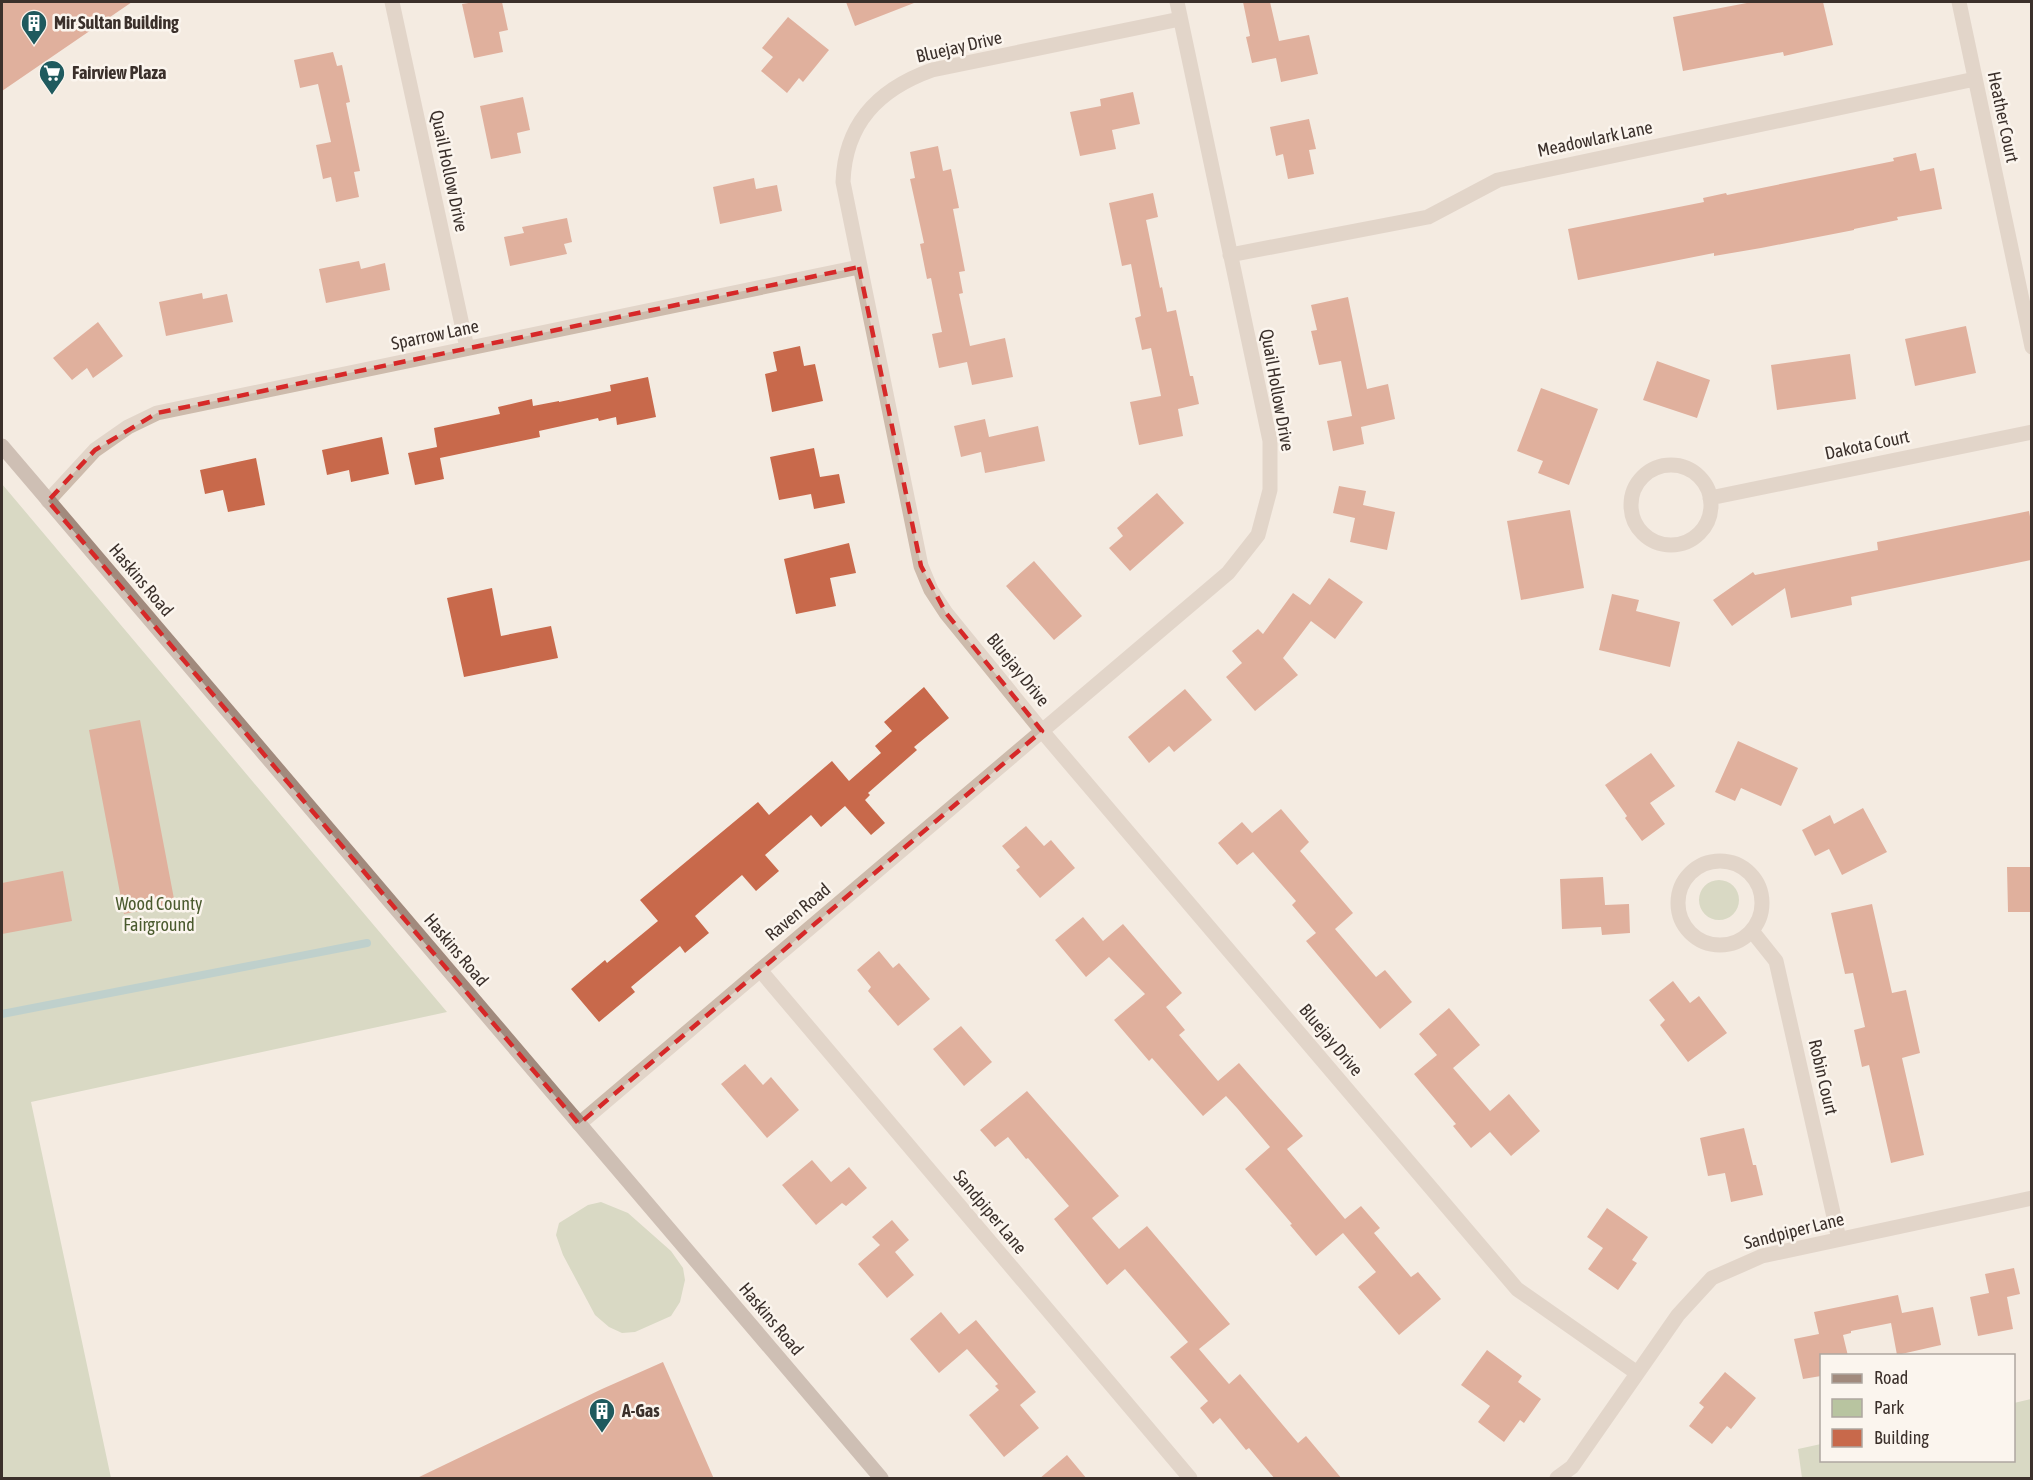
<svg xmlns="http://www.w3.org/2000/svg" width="2033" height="1480" font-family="'Asap Condensed',sans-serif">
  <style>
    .green { fill: #b8c4a0 }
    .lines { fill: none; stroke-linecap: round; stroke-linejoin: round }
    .stream { stroke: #7fb0b2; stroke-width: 8 }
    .building { fill: #c8694b }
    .street { stroke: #cdbbac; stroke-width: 15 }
    .secondary { stroke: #a18a7d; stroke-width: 15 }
    .marked { fill: none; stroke: #d62828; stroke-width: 4.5; stroke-dasharray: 12 8; stroke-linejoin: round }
    .labels { text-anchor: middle; stroke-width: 5; stroke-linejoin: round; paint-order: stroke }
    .poi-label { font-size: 18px; font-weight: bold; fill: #3b302b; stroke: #fbf5ee; text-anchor: start }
    .street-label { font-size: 18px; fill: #3b302b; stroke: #fbf5ee }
    .park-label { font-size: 18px; fill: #4a5a2e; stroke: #fbf5ee }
  </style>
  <rect width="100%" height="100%" fill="#f4ebe1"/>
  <path class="green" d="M 2,484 L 447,1012 L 31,1102 L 111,1478 L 2,1478 Z
    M1699 900a20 20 0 1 1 40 0a20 20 0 1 1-40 0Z
    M 601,1202 L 628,1213 L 671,1251 L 683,1268 L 685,1280 L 680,1302 L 671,1316 L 635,1332 L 622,1333 L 609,1327 L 595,1315 L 563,1255 L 556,1235 L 559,1223 L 588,1205 Z
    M 2031,1399 L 2031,1478 L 1802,1478 L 1798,1449 L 1821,1444 L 1822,1460 L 2014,1460 L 2014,1403 Z"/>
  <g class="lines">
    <path class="stream" d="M 2,1014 L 367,943"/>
  </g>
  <path class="building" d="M 2,2 L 132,2 L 2,91 Z
    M 475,2 L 502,2 L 508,30 L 499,32 L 503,52 L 474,58 L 462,4 Z
    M 846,2 L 914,2 L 914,3 L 855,26 Z
    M 1243,2 L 1270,2 L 1279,41 L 1309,35 L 1318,74 L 1281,82 L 1276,58 L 1252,63 L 1246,37 L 1250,36 Z
    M 1752,2 L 1823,2 L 1833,45 L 1784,56 L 1783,52 L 1683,71 L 1673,17 Z
    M 788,17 L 829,50 L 803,82 L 799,78 L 787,93 L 761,71 L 773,57 L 762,48 Z
    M 333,52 L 337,66 L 342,65 L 350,102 L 346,103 L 360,171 L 354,172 L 359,197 L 336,202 L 331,177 L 323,179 L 316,145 L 331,142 L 318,84 L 300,88 L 294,60 Z
    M 1133,92 L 1140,124 L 1112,130 L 1116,149 L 1080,156 L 1070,112 L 1101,106 L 1100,99 Z
    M 523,97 L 530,130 L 517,133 L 521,153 L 491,159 L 480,106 Z
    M 1309,119 L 1316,149 L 1309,150 L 1314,174 L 1288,179 L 1283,154 L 1276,156 L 1270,127 Z
    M 938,146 L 943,171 L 951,169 L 959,208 L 953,209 L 965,271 L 959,272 L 963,293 L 959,294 L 970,346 L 1005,338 L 1013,377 L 972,385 L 967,362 L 939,368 L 932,334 L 942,332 L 931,278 L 927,279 L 920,244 L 924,243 L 910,179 L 915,178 L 910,152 Z
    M 1916,153 L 1920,171 L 1934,168 L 1942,209 L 1897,217 L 1898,220 L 1854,229 L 1854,230 L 1761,248 L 1714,256 L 1714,253 L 1578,280 L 1568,229 L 1704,202 L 1703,198 L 1726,193 L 1727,195 L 1894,161 L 1893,158 Z
    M 754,178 L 756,189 L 777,185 L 782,211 L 720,224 L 713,187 Z
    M 1153,193 L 1158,217 L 1146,220 L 1160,288 L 1162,287 L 1167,312 L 1176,310 L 1190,376 L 1193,376 L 1199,404 L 1178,409 L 1183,436 L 1139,445 L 1130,402 L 1161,396 L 1151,348 L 1142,350 L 1135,318 L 1141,316 L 1131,264 L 1122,266 L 1109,203 Z
    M 567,218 L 572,242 L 564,244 L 567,254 L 510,266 L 504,237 L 524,233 L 522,227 Z
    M 359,261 L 361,269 L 385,263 L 390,290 L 326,303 L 319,269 Z
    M 202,293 L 203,299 L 227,294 L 233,322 L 166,336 L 159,302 Z
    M 1348,297 L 1367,389 L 1388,384 L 1395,419 L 1361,427 L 1364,444 L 1333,451 L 1327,421 L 1352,416 L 1341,361 L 1319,365 L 1311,331 L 1317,330 L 1311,305 Z
    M 98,322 L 123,356 L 93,378 L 87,368 L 72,380 L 53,358 Z
    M 1966,326 L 1976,373 L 1915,386 L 1905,339 Z
    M 800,346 L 804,366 L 815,364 L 823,401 L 772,412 L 765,374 L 777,371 L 773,352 Z
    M 1850,354 L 1856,399 L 1777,410 L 1771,365 Z
    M 1657,361 L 1710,380 L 1697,418 L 1643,400 Z
    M 648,377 L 656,417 L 617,425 L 616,417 L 599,421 L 598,418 L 539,431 L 540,437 L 440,458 L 444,479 L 415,485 L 408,453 L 437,447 L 434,428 L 500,414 L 498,407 L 532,399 L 533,406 L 559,401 L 559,402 L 611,391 L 610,385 Z
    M 1541,388 L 1598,409 L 1569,485 L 1538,473 L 1543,461 L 1517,451 Z
    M 985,419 L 989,437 L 1038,426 L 1045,461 L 985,473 L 981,452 L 961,457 L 954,426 Z
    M 382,437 L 389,474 L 351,482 L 349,470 L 327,475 L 322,450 Z
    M 814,448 L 820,477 L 839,474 L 845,503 L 814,509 L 811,494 L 779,500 L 770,457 Z
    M 256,458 L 265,505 L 228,512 L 223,490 L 205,494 L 200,470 Z
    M 1339,486 L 1366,491 L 1363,505 L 1395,512 L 1387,550 L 1350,542 L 1355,518 L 1333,513 Z
    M 1157,493 L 1184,523 L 1130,571 L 1109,548 L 1123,536 L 1117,528 Z
    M 1570,510 L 1584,588 L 1521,600 L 1507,521 Z
    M 2029,511 L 2031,522 L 2031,560 L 1851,597 L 1852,605 L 1791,618 L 1785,588 L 1732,626 L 1713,600 L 1753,572 L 1755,575 L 1878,550 L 1877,542 Z
    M 849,543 L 856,573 L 830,578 L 836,606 L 796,614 L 784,559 Z
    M 1034,561 L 1082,616 L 1054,640 L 1006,586 Z
    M 1329,578 L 1363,602 L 1335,639 L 1311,621 L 1283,658 L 1298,675 L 1255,711 L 1226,677 L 1242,663 L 1232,651 L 1258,629 L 1263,634 L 1293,593 L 1310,605 Z
    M 492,588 L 501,636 L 551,626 L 558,658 L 464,677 L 447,598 Z
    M 1612,594 L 1639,600 L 1636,611 L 1680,622 L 1670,667 L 1599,650 Z
    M 924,687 L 949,718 L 914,747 L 917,750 L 868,793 L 870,795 L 865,800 L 885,823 L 871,835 L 845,806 L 821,827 L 811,815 L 765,855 L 779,871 L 756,891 L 742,875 L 695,916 L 709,933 L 685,953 L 680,946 L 631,987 L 635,992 L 599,1022 L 571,989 L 605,960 L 607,963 L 658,921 L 640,900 L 758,802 L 769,815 L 832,761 L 849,781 L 881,753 L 875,746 L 892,731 L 884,722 Z
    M 1185,689 L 1212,720 L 1174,752 L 1169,746 L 1149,763 L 1128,737 Z
    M 140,720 L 175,904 L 124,914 L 89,730 Z
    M 1738,741 L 1798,768 L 1781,806 L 1741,788 L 1735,801 L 1715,792 Z
    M 1651,753 L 1675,786 L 1650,803 L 1665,824 L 1642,841 L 1625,818 L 1627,816 L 1605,785 Z
    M 1863,808 L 1887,852 L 1842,875 L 1829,849 L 1815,856 L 1802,830 L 1830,815 L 1834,824 Z
    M 1281,809 L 1309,842 L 1300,851 L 1353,913 L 1335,929 L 1376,977 L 1385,970 L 1412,1002 L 1380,1029 L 1306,941 L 1316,933 L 1292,905 L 1296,901 L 1253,852 L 1237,865 L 1218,843 L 1242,822 L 1252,833 Z
    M 1026,826 L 1044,846 L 1051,840 L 1075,868 L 1040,898 L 1016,870 L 1020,867 L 1002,846 Z
    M 2007,867 L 2031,867 L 2031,912 L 2008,912 Z
    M 63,871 L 72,921 L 2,934 L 2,883 Z
    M 1603,877 L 1605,905 L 1629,904 L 1630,933 L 1602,935 L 1601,927 L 1562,929 L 1560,879 Z
    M 1872,904 L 1892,993 L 1906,990 L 1920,1053 L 1902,1058 L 1924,1155 L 1891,1163 L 1869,1065 L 1862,1067 L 1854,1030 L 1865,1027 L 1853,973 L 1845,974 L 1831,913 Z
    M 1083,917 L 1103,941 L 1123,924 L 1182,993 L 1166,1007 L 1185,1030 L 1179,1035 L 1218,1081 L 1239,1063 L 1303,1136 L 1287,1149 L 1345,1219 L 1361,1206 L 1380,1228 L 1374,1233 L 1411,1277 L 1418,1272 L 1441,1299 L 1399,1335 L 1358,1287 L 1376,1272 L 1343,1233 L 1316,1256 L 1290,1225 L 1292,1224 L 1245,1169 L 1270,1147 L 1237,1108 L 1226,1096 L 1203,1116 L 1152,1058 L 1149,1061 L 1114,1020 L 1145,994 L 1109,957 L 1086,977 L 1055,940 Z
    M 879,951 L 893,968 L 899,963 L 930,999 L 898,1026 L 868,991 L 871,987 L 857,970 Z
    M 1673,981 L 1690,1003 L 1699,996 L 1727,1033 L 1688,1062 L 1660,1025 L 1665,1020 L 1649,1000 Z
    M 1449,1008 L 1480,1045 L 1453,1068 L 1490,1111 L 1509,1094 L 1540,1131 L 1511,1156 L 1490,1132 L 1471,1148 L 1453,1126 L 1456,1124 L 1414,1074 L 1437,1055 L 1419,1034 Z
    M 961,1026 L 992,1062 L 964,1086 L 933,1049 Z
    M 745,1064 L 763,1085 L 771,1077 L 799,1110 L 767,1138 L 721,1084 Z
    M 1027,1091 L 1119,1196 L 1092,1218 L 1119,1249 L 1147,1226 L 1230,1324 L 1199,1349 L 1229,1384 L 1240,1374 L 1298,1443 L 1306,1436 L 1342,1479 L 1275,1479 L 1249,1448 L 1246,1450 L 1220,1418 L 1213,1424 L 1200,1408 L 1208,1401 L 1170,1357 L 1188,1342 L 1125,1269 L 1107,1285 L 1054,1219 L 1069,1206 L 1028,1158 L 1026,1159 L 1008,1137 L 995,1147 L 980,1130 Z
    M 1744,1128 L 1753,1165 L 1756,1165 L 1763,1195 L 1731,1202 L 1725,1173 L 1708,1176 L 1700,1138 Z
    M 812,1160 L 831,1182 L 849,1167 L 867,1188 L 846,1206 L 842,1203 L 816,1225 L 782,1185 Z
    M 1607,1208 L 1648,1237 L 1632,1260 L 1637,1263 L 1618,1290 L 1588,1269 L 1603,1248 L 1587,1237 Z
    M 892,1220 L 909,1240 L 895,1252 L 914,1275 L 887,1298 L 858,1264 L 880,1245 L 872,1237 Z
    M 2014,1268 L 2020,1294 L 2007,1297 L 2013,1329 L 1978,1336 L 1970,1297 L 1989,1293 L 1985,1274 Z
    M 1898,1295 L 1902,1313 L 1933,1307 L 1941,1345 L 1897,1355 L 1891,1323 L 1851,1331 L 1851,1333 L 1843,1335 L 1848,1356 L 1821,1356 L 1821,1376 L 1803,1379 L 1794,1339 L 1819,1334 L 1814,1312 Z
    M 941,1312 L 959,1334 L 976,1320 L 1036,1392 L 1020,1405 L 1039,1428 L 1004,1457 L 969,1415 L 999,1390 L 995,1386 L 998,1384 L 967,1349 L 939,1373 L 910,1339 Z
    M 1487,1350 L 1522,1376 L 1518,1382 L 1541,1399 L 1524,1423 L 1520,1420 L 1504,1442 L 1478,1422 L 1490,1406 L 1461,1385 Z
    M 663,1362 L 714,1479 L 415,1479 L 602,1389 Z
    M 1725,1372 L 1756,1398 L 1731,1429 L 1727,1426 L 1712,1444 L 1689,1426 L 1704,1407 L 1699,1403 Z
    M 1067,1455 L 1087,1479 L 1039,1479 Z"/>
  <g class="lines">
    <path class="street" d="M 392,2 L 467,348
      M 1959,2 L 2032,347
      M 1180,19 L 932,70 C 879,89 845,123 843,182 L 921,566 L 931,590 L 946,613 L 1042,731 L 1517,1289 L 1637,1373
      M 1230,255 L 1428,217 L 1498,180 L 1975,79
      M1631 505a40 40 0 1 1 80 0a40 40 0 1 1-80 0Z
      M 1710,498 L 2032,432
      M 48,501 L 95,450 L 128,427 L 157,413 L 859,267
      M1678 903a42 42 0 1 1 84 0a42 42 0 1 1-84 0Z
      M 1752,931 L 1776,961 L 1839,1239
      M 760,970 L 1190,1478
      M 579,1124 L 1228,573 L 1258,535 L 1270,490 L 1270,441 L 1177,2
      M 1557,1478 L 1572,1467 L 1678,1315 L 1712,1278 L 1762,1256 L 2032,1198"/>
    <path class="secondary" d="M 2,446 L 881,1478"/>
  </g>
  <path d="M0 0H2033V1480H0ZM 859,267 L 921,566 L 946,613 L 1042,731 L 579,1124 L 48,501 L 95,450 L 157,413 Z" fill="#f4ebe1" fill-opacity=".55" fill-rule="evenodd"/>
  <path class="marked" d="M 859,267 L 921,566 L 946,613 L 1042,731 L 579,1124 L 48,501 L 95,450 L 157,413 Z"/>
  <defs>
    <g id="building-pin" transform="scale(1.35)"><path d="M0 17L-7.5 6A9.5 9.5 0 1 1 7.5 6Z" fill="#1f5a5e" stroke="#fbf5ee"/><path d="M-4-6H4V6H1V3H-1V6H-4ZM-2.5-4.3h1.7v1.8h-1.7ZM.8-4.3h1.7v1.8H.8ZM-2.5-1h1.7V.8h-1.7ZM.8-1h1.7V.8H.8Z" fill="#fff"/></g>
    <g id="supermarket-pin" transform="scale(1.35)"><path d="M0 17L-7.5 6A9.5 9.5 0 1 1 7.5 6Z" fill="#1f5a5e" stroke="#fbf5ee"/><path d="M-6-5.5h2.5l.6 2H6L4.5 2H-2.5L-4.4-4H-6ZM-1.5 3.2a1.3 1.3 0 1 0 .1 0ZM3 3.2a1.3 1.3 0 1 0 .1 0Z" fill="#fff"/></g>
  </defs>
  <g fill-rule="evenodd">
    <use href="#building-pin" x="34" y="23"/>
    <use href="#supermarket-pin" x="52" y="73"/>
    <use href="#building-pin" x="602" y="1411"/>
  </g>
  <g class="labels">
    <g class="poi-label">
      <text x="54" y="29">Mir Sultan Building</text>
      <text x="72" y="79">Fairview Plaza</text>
      <text x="622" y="1417">A-Gas</text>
    </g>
    <g class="street-label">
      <text transform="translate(959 47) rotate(-13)" y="6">Bluejay Drive</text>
      <text transform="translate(2003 117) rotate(78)" y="6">Heather Court</text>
      <text transform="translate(1595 139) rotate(-12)" y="6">Meadowlark Lane</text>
      <text transform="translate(449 171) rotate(78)" y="6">Quail Hollow Drive</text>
      <text transform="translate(435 335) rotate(-12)" y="6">Sparrow Lane</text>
      <text transform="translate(1277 390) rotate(80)" y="6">Quail Hollow Drive</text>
      <text transform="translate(1867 445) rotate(-12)" y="6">Dakota Court</text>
      <text transform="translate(141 580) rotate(50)" y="6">Haskins Road</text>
      <text transform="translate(1018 670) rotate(51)" y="6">Bluejay Drive</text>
      <text transform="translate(798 912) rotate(-40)" y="6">Raven Road</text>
      <text transform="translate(456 950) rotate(50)" y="6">Haskins Road</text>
      <text transform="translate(1331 1040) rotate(50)" y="6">Bluejay Drive</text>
      <text transform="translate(1823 1077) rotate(77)" y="6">Robin Court</text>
      <text transform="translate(990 1212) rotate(50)" y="6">Sandpiper Lane</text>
      <text transform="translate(1794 1231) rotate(-14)" y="6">Sandpiper Lane</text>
      <text transform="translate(771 1319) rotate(50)" y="6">Haskins Road</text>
    </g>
    <g class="park-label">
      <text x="159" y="910">Wood County<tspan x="159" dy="21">Fairground</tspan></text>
    </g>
  </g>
  <rect width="2033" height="1480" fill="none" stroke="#3b302b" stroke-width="6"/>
  <rect x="1820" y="1354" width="195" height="108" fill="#fbf5ee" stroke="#aea6a0" stroke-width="1.5"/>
  <rect x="1832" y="1374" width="30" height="9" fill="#a18a7d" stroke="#aea6a0" stroke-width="1.5"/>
  <text x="1874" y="1384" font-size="18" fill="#3b302b">Road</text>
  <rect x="1832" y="1399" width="30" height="18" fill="#b8c4a0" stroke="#aea6a0" stroke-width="1.5"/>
  <text x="1874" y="1414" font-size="18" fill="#3b302b">Park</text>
  <rect x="1832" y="1429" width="30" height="18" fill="#c8694b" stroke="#aea6a0" stroke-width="1.5"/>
  <text x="1874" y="1444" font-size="18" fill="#3b302b">Building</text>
</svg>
